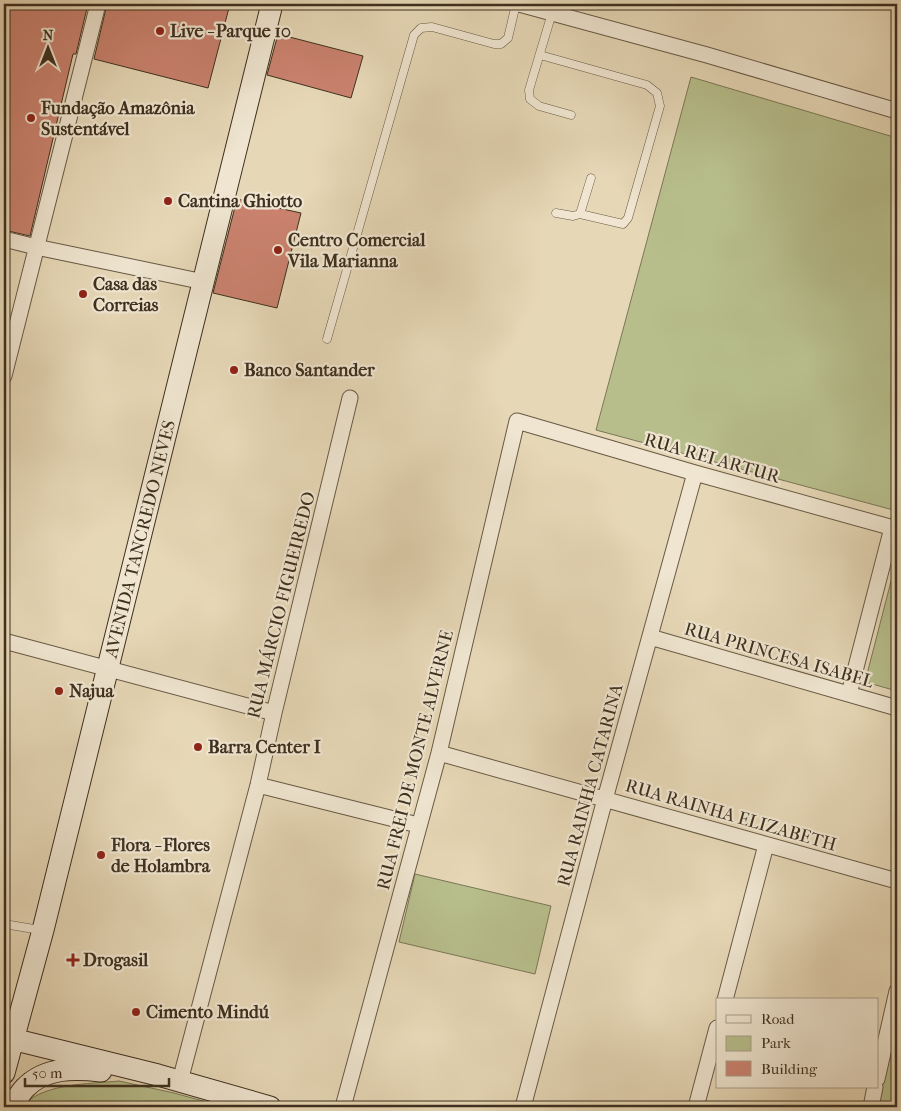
<svg xmlns="http://www.w3.org/2000/svg" width="901" height="1111" font-family="'IM FELL French Canon',serif">
  <style>
    .green { fill: #b7be8c; stroke: #7a7756 }
    .building { fill: #ca826f; stroke: #3e301f }
    .lines { fill: none; stroke-linecap: round; stroke-linejoin: round }
    .lane-casing { stroke: #685a45; stroke-width: 9 }
    .street-casing { stroke: #685a45; stroke-width: 17 }
    .secondary-casing { stroke: #3e301f; stroke-width: 23 }
    .lane { stroke: #efe5d0; stroke-width: 8 }
    .street { stroke: #efe5d0; stroke-width: 15 }
    .secondary { stroke: #efe5d0; stroke-width: 21 }
    .poi-dot { fill: #8f2418; stroke: #efe5d0; stroke-width: 2 }
    .labels { text-anchor: middle; stroke-width: 4.5; stroke-linejoin: round; paint-order: stroke }
    .poi-label { font-size: 18px; font-weight: bold; fill: #3e301f; stroke: #efe5d0; text-anchor: start }
    .street-label { font-size: 18px; fill: #3e301f; stroke: #efe5d0 }
  </style>
  <rect width="100%" height="100%" fill="#e6d7b6"/>
  <filter id="stains"><feTurbulence type="fractalNoise" baseFrequency=".004" numOctaves="4"/><feColorMatrix values="0 0 0 0 .2 0 0 0 0 .09 0 0 0 0 .02 0 0 0 .5 -.17"/></filter>
  <radialGradient id="worn" r=".72"><stop offset=".6" stop-color="#630" stop-opacity="0"/><stop offset="1" stop-color="#630" stop-opacity=".3"/></radialGradient>
  <path class="green" d="M 691,77 L 897,138 L 897,511 L 596,430 Z
    M 897,558 L 897,691 L 865,682 Z
    M 415,874 L 551,906 L 535,974 L 399,942 Z
    M 897,1019 L 897,1107 L 876,1107 Z
    M 119,1081 L 174,1093 L 225,1107 L 22,1107 C 41,1083 90,1084 119,1081 Z"/>
  <path class="building" d="M 4,4 L 88,4 L 76,54 L 73,54 L 30,236 L 4,230 Z
    M 107,4 L 230,4 L 208,88 L 94,59 Z
    M 278,34 L 363,56 L 351,98 L 267,75 Z
    M 237,199 L 301,213 L 277,308 L 213,293 Z"/>
  <g class="lines">
    <g class="lane-casing">
      <path id="lane" d="M 552,13 L 529,90 L 530,99 L 539,106 L 571,115
        M 540,55 L 647,85 L 657,93 L 660,106 L 628,218 L 623,224 L 580,214 L 573,216 L 556,213
        M 580,214 L 591,178
        M 327,339 L 414,35 L 421,28 L 432,27 L 494,44 L 501,44 L 508,38 L 516,4
        M 4,924 L 40,930"/>
    </g>
    <g class="street-casing">
      <path id="street" d="M 519,4 L 707,55 L 897,111
        M 4,239 L 36,247 L 204,282
        M 4,376 L 98,4
        M 650,637 L 897,708
        M 4,641 L 274,713
        M 849,694 L 892,528
        M 439,753 L 897,881
        M 258,785 L 418,825
        M 725,1000 L 766,845
        M 877,1079 L 897,991
        M 180,1081 L 258,785 L 274,713 L 350,398
        M 343,1107 L 439,753 L 517,421 L 695,473 L 897,529
        M 523,1107 L 605,799 L 695,473
        M 696,1107 L 717,1028
        M 871,1107 L 875,1087"/>
    </g>
    <g class="secondary-casing">
      <path id="secondary" d="M 4,1037 L 158,1075 L 270,1107
        M 4,1073 L 43,930 L 272,4
        M 11,1107 C 16,1101 20,1093 25,1088 C 45,1067 75,1068 101,1071"/>
    </g>
    <use href="#lane" class="lane"/>
    <use href="#street" class="street"/>
    <use href="#secondary" class="secondary"/>
  </g>
  <g class="poi-dot">
    <circle cx="160" cy="31" r="5"/>
    <circle cx="31" cy="118" r="5"/>
    <circle cx="168" cy="201" r="5"/>
    <circle cx="278" cy="250" r="5"/>
    <circle cx="83" cy="294" r="5"/>
    <circle cx="234" cy="370" r="5"/>
    <circle cx="59" cy="691" r="5"/>
    <circle cx="198" cy="747" r="5"/>
    <circle cx="101" cy="855" r="5"/>
    <path d="M70.5 952.5h5v5h5v5h-5v5h-5v-5h-5v-5h5z"/>
    <circle cx="136" cy="1012" r="5"/>
  </g>
  <g class="labels">
    <g class="poi-label">
      <text x="170" y="37">Live - Parque 10</text>
      <text x="41" y="114">Fundação Amazônia<tspan x="41" dy="21">Sustentável</tspan></text>
      <text x="178" y="207">Cantina Ghiotto</text>
      <text x="288" y="246">Centro Comercial<tspan x="288" dy="21">Vila Marianna</tspan></text>
      <text x="93" y="290">Casa das<tspan x="93" dy="21">Correias</tspan></text>
      <text x="244" y="376">Banco Santander</text>
      <text x="69" y="697">Najua</text>
      <text x="208" y="753">Barra Center I</text>
      <text x="111" y="851">Flora - Flores<tspan x="111" dy="21">de Holambra</tspan></text>
      <text x="83" y="966">Drogasil</text>
      <text x="146" y="1018">Cimento Mindú</text>
    </g>
    <g class="street-label">
      <text transform="translate(712 458) rotate(16)" y="6">RUA REI ARTUR</text>
      <text transform="translate(140 539) rotate(-76)" y="6">AVENIDA TANCREDO NEVES</text>
      <text transform="translate(281 605) rotate(-76)" y="6">RUA MÁRCIO FIGUEIREDO</text>
      <text transform="translate(779 655) rotate(16)" y="6">RUA PRINCESA ISABEL</text>
      <text transform="translate(415 760) rotate(-76)" y="6">RUA FREI DE MONTE ALVERNE</text>
      <text transform="translate(590 785) rotate(-75)" y="6">RUA RAINHA CATARINA</text>
      <text transform="translate(731 815) rotate(16)" y="6">RUA RAINHA ELIZABETH</text>
    </g>
  </g>
  <rect width="901" height="1111" fill="none" stroke="#e6d7b6" stroke-width="20"/>
  <rect x="5" y="5" width="891" height="1101" fill="none" stroke="#3e301f" stroke-width="2.5"/>
  <rect x="10" y="10" width="881" height="1091" fill="none" stroke="#3e301f"/>
  <rect x="716" y="998" width="162" height="90" fill="#efe5d0" stroke="#a89d89"/>
  <rect x="726" y="1015" width="25" height="8" fill="#efe5d0" stroke="#a89d89"/>
  <text x="761" y="1024" font-size="15" fill="#3e301f">Road</text>
  <rect x="726" y="1036" width="25" height="15" fill="#b7be8c" stroke="#a89d89"/>
  <text x="761" y="1048" font-size="15" fill="#3e301f">Park</text>
  <rect x="726" y="1061" width="25" height="15" fill="#ca826f" stroke="#a89d89"/>
  <text x="761" y="1074" font-size="15" fill="#3e301f">Building</text>
  <g transform="translate(48 48)" stroke="#efe5d0" stroke-width="4" paint-order="stroke">
  <path d="M0-4L9 19L0 12L-9 19Z" fill="#3e301f"/>
  <text y="-8" font-size="14" font-weight="bold" text-anchor="middle" fill="#3e301f">N</text>
  </g>
  <path d="M25 1078v8h144v-8" fill="none" stroke="#3e301f" stroke-width="2.5"/>
  <text x="32" y="1078" font-size="15" fill="#3e301f" stroke="#efe5d0" stroke-width="4" paint-order="stroke">50 m</text>
  <rect width="100%" height="100%" filter="url(#stains)"/>
  <rect width="100%" height="100%" fill="url(#worn)"/>
</svg>
